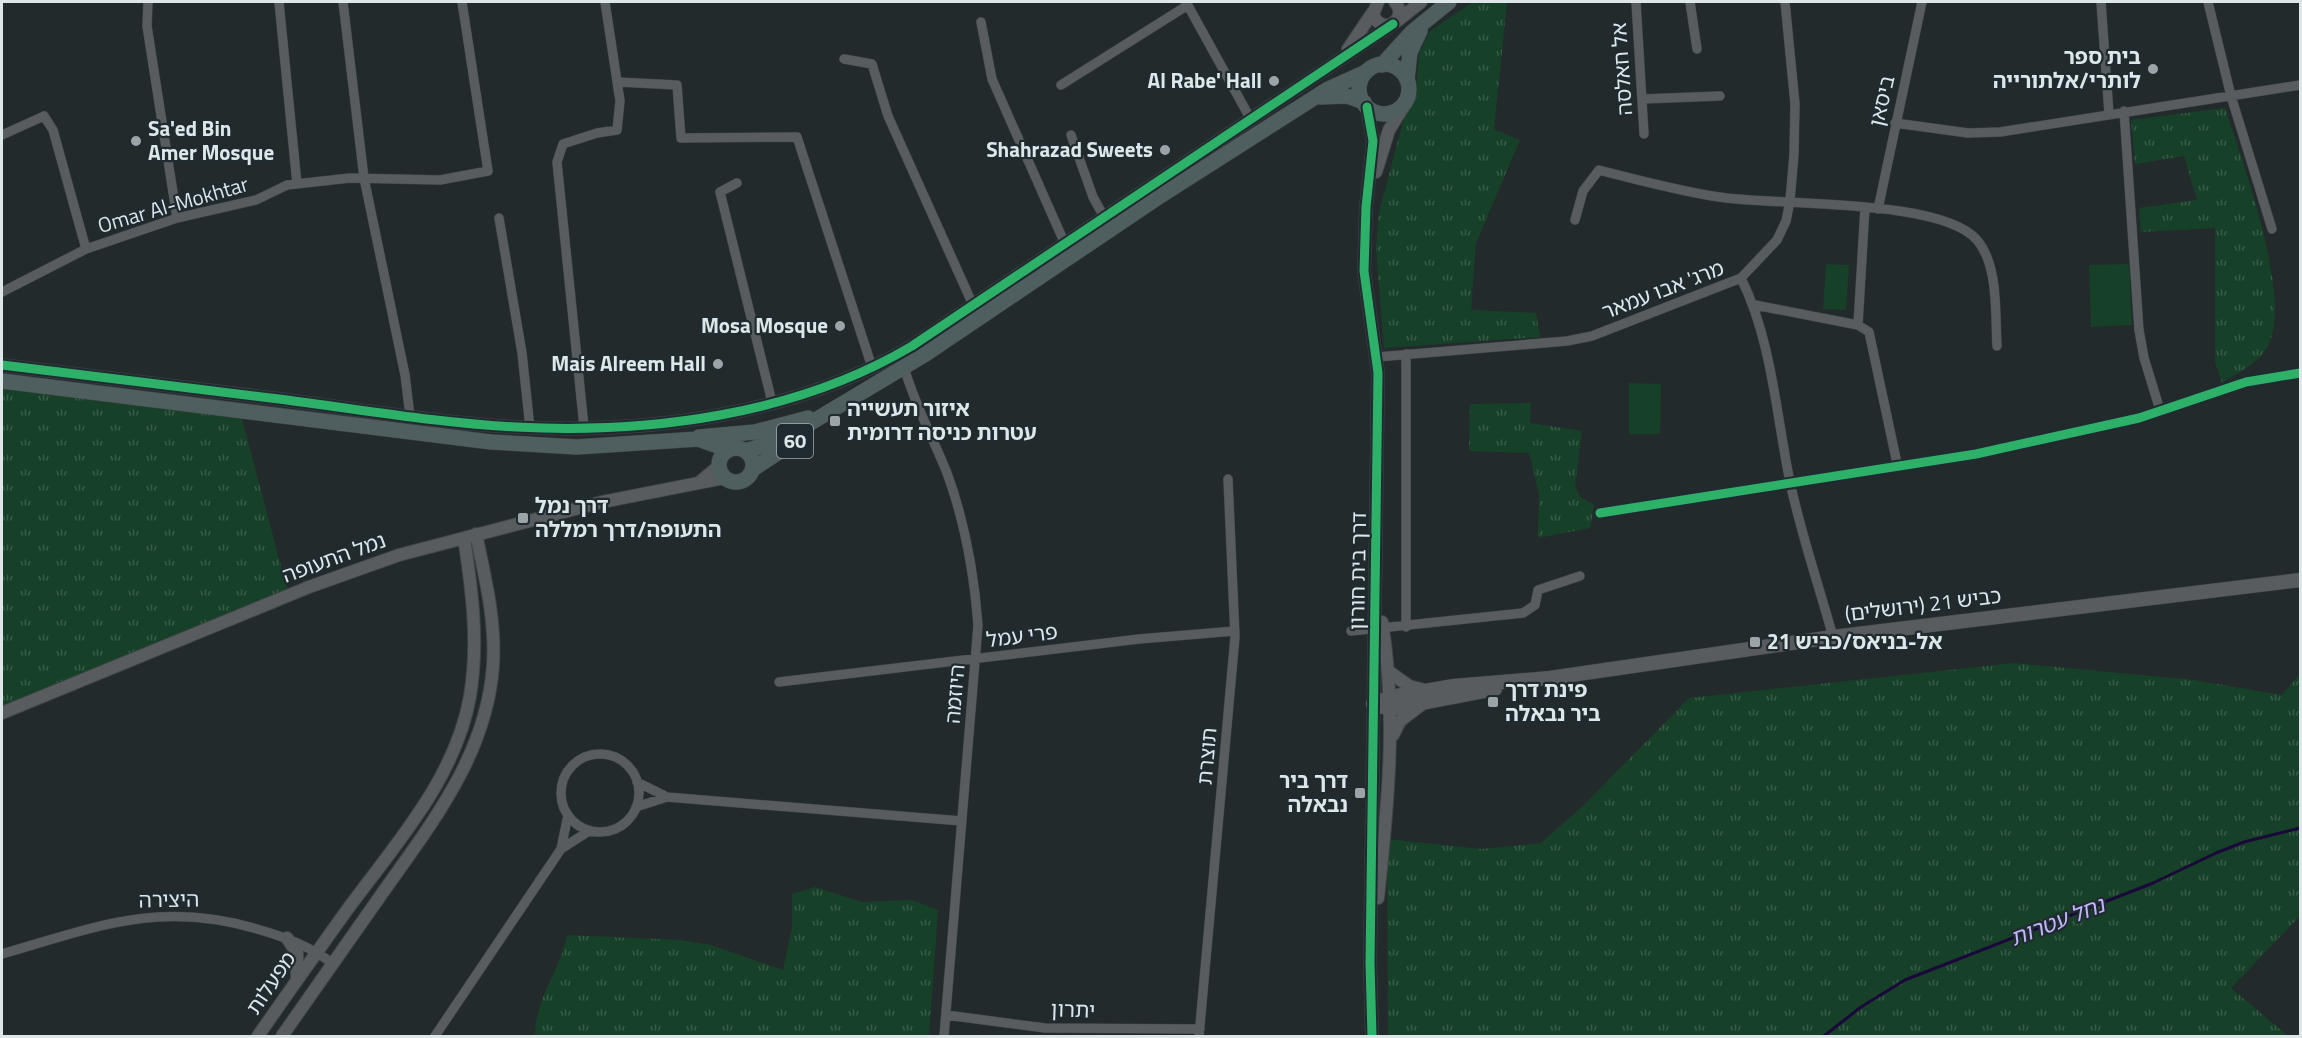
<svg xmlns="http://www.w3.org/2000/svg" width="2302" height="1038" font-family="'Titillium Web','Noto Sans Hebrew',sans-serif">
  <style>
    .grass { fill: url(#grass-tufts) }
    .garden { fill: #174028 }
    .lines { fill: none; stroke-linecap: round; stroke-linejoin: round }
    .stream { stroke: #1a083b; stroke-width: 3 }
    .minor-casing { stroke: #3f4447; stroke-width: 10 }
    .tertiary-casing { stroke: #3f4447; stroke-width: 14 }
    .secondary-casing { stroke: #3f4447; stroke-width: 15 }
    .trunk-casing { stroke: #3f4447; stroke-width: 16 }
    .minor { stroke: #585c5f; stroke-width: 9 }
    .tertiary { stroke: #585c5f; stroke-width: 12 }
    .secondary { stroke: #585c5f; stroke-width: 14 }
    .trunk { stroke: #4f5e5e; stroke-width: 15 }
    .cycleway-casing { stroke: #1f2b30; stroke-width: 13 }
    .cycleway { stroke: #2db169; stroke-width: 9 }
    .poi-dot { fill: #9ca4a7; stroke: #1f2b30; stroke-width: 2 }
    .labels { text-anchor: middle; stroke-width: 4.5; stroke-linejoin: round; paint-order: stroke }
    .shield { fill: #1f2b30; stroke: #a4aeb2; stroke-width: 1.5 }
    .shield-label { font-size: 20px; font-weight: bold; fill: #dde6e9 }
    .poi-label { font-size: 21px; font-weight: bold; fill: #dde6e9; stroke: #1f2b30; text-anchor: end }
    .street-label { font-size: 21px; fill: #dde6e9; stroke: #1f2b30 }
    .water-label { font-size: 22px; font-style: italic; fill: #c2b5fd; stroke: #1f2b30 }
  </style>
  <defs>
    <pattern id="grass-tufts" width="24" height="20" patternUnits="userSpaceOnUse" patternTransform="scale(1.5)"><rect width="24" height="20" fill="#174028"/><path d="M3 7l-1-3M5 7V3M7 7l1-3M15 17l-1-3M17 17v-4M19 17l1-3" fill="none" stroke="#385c47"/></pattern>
  </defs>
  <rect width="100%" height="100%" fill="#232a2c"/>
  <path class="grass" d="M 1473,2 L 1507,2 L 1494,129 L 1520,140 L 1476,243 L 1471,310 L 1536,313 L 1540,337 L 1384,348 L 1376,250 L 1379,212 L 1405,114 L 1416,91 L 1419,53 L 1430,31 Z
    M 2225,108 C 2242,160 2290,291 2270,341 C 2263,361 2239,372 2222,383 L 2215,362 L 2215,228 L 2141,232 L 2139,208 L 2197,200 L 2184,156 L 2135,164 L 2131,120 Z
    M 2,388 L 241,415 L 287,589 L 2,707 Z
    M 1531,403 L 1530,423 L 1582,431 L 1575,486 L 1580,497 L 1594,505 L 1590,528 L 1538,538 L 1539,494 L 1529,453 L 1469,451 L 1470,404 Z
    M 2014,663 L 2194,680 L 2282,695 L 2300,674 L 2300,916 L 2231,988 L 2288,1036 L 1388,1036 L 1387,839 L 1481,849 L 1541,843 L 1583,806 L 1689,698 Z
    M 815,887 L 862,902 L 912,900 L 938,910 L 929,1036 L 535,1036 C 535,999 560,971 567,935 L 680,940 L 711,945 L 783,970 L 792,927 L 792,894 Z"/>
  <path class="garden" d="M 1826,264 L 1849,265 L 1846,310 L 1823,309 Z
    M 2129,264 L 2132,325 L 2091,327 L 2089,265 Z
    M 1629,383 L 1661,384 L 1660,434 L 1629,434 Z"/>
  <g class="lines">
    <path class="stream" d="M 1824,1036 L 1861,1007 L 1905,980 L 2153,883 L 2216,853 L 2244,842 L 2300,828"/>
    <g class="minor-casing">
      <path id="minor" d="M 148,2 L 147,26 L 177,218
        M 279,2 L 297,184
        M 343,2 L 364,178 L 405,375 L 410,416
        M 1186,2 L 1250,118
        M 1636,2 L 1644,134
        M 1690,2 L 1697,49
        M 2101,2 L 2109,114
        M 2208,2 L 2231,96 L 2272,229
        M 981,22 L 992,79 L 1065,244
        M 844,59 L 872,64 L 888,116 L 973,305
        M 618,82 L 677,85 L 681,138 L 797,137 L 872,367
        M 1061,85 L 1188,5
        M 1642,99 L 1720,96
        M 2124,111 L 2139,330 L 2144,358 L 2160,410
        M 1895,123 L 1968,133 L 2000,132 L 2300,85
        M 2,135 L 44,116 L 53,130 L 86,249
        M 1071,135 L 1093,197 L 1104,217
        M 737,183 L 720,192 L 772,402
        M 1878,209 L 1922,2
        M 499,218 L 522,353 L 530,428
        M 1575,220 L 1583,191 L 1599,170 C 1638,180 1679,191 1719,197 C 1775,206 1941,198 1977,240 C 1999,266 1995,315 1997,346
        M 1741,278 C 1772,341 1776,414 1790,482 C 1801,534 1819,586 1833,637
        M 2,292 L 86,249 L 177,218 L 256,200 L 287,185 L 350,178 L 440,180 L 488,171 L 462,2
        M 1755,305 L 1858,325 L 1869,332 L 1898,468
        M 1858,325 L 1865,207
        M 1406,354 L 1406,627
        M 1377,357 L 1567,341 L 1592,336 L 1741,278 L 1777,240 L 1786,221 L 1790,201 L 1794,154 L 1795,104 L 1785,2
        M 904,367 C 914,403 933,438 947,473 C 965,522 974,573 978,625 L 944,1036
        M 584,427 L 557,162 L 563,144 L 597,133 L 617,130 L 620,101 L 605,2
        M 1600,513 L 1976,454 L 2139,418 L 2246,382 L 2300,373
        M 1351,631 L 1523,613 L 1535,605 L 1538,590 L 1580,576
        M 779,682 L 1139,639 L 1235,631
        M561 793a39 39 0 1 1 78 0a39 39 0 1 1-78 0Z
        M 637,782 L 665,796
        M 636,807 L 667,797 L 962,821
        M 561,849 L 589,831
        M 2,954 C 95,927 159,900 257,929 C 285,937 309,946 332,963
        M 946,1015 L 1045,1028 L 1200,1029
        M 435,1036 L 561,849 L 568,815
        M 1199,1036 L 1235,637 L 1228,479"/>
    </g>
    <g class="tertiary-casing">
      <path id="tertiary" d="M 1378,2 L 1373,14 C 1381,37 1410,20 1395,2
        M 1397,21 L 1421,2
        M 1348,49 L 1373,12
        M 1367,107 L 1373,141 L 1366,207 L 1364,271 L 1378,373 L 1370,963 L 1372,1036
        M 1376,172 L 1389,130 L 1405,104
        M 2,365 C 94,377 187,387 279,399 C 358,409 437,423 516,427 C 649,434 796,415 912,346 L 1393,24
        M 701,481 L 719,466
        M 1388,671 L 1409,686 L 1424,690
        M 2,713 L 309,587 L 399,555 L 602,502 L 724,478
        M 1393,735 L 1400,721 L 1421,705
        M 1378,898 C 1388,805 1397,714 1382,622
        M 287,938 L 297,953 L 297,979
        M 258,1036 C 287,994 317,952 347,910 C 395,845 456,778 470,696 C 479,643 472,590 464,538
        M 282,1036 C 315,989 348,942 381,895 C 431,824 487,755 493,665 C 496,621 485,577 476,534"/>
    </g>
    <g class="secondary-casing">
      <path id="secondary" d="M 1373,704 L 1391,697 L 1454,686 L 1550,678 L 1833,637 L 2300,580
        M 1373,704 L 1391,709 L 1495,689"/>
    </g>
    <g class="trunk-casing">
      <path id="trunk" d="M1359 89a25 25 0 1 1 50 0a25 25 0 1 1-50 0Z
        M 1382,65 L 1412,32 L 1449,2
        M 1407,80 L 1410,52 L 1420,31
        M 1320,97 L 1347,96 L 1364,102
        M 2,381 L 491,442 L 577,447 L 698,439 L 729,450
        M 699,437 L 755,432 L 808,418
        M719 465a17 17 0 1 1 34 0a17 17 0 1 1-34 0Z
        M 745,451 L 782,440 L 924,355 L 1157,198 L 1328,89 L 1366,72
        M 753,469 L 797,440"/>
    </g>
    <use href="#minor" class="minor"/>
    <use href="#tertiary" class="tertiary"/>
    <use href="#secondary" class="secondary"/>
    <use href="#trunk" class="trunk"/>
    <g class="cycleway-casing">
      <path id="cycleway" d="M 1367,107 L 1373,141 L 1366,207 L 1364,271 L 1378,373 L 1370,963 L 1372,1036
        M 2,365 C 94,377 187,387 279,399 C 358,409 437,423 516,427 C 649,434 796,415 912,346 L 1393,24
        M 1600,513 L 1976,454 L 2139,418 L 2246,382 L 2300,373"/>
    </g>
    <use href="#cycleway" class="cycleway"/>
  </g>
  <g class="poi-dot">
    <circle cx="2153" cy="69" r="6"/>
    <circle cx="1274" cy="81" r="6"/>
    <circle cx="136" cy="141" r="6"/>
    <circle cx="1165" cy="150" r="6"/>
    <circle cx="840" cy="326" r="6"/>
    <circle cx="718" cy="364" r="6"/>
    <rect x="829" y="415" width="12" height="12" rx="3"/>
    <rect x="517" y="512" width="12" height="12" rx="3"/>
    <rect x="1749" y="636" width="12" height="12" rx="3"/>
    <rect x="1487" y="696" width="12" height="12" rx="3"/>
    <rect x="1354" y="787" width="12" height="12" rx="3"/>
  </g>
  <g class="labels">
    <rect class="shield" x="777" y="424" width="36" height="34" rx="4.5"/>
    <g class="shield-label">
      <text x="795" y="448">60</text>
    </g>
    <g class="poi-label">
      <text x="2141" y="64">בית ספר<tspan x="2141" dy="24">לותרי/אלתורייה</tspan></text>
      <text x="1262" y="88">Al Rabe' Hall</text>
      <text x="148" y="136" text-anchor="start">Sa'ed Bin<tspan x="148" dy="24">Amer Mosque</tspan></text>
      <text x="1153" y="157">Shahrazad Sweets</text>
      <text x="828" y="333">Mosa Mosque</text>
      <text x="706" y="371">Mais Alreem Hall</text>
      <text x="847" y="416" text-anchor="start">איזור תעשייה<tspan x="847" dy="24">עטרות כניסה דרומית</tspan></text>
      <text x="535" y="513" text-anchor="start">דרך נמל<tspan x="535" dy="24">התעופה/דרך רמללה</tspan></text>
      <text x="1767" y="649" text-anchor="start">אל-בניאס/כביש 21</text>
      <text x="1505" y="697" text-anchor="start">פינת דרך<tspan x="1505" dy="24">ביר נבאלה</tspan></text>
      <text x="1348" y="788">דרך ביר<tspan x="1348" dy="24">נבאלה</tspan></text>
    </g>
    <g class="street-label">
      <text transform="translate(1622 69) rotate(-94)" y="7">אל חאלסה</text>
      <text transform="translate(1882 101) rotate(-77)" y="7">ביסאן</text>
      <text transform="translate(173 205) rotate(-16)" y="7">Omar Al-Mokhtar</text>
      <text transform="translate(1663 290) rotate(-21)" y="7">מרג' אבו עמאר</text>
      <text transform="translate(334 558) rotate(-20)" y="7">נמל התעופה</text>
      <text transform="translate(1358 571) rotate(-89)" y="7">דרך בית חורון</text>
      <text transform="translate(1923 605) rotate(-7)" y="7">כביש 21 (ירושלים)</text>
      <text transform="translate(1022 636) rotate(-7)" y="7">פרי עמל</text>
      <text transform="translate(955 694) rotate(-85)" y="7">היוזמה</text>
      <text transform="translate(1207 756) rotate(-85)" y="7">תוצרת</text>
      <text transform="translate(169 900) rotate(-1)" y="7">היצירה</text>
      <text transform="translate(271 983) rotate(-56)" y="7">מפעלות</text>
      <text transform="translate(1073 1010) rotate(2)" y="7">יתרון</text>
    </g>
    <g class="water-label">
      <text transform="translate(2057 921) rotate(-21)" y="8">נחל עטרות</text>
    </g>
  </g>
  <rect width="2302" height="1038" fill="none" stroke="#dde6e9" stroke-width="6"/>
</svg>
